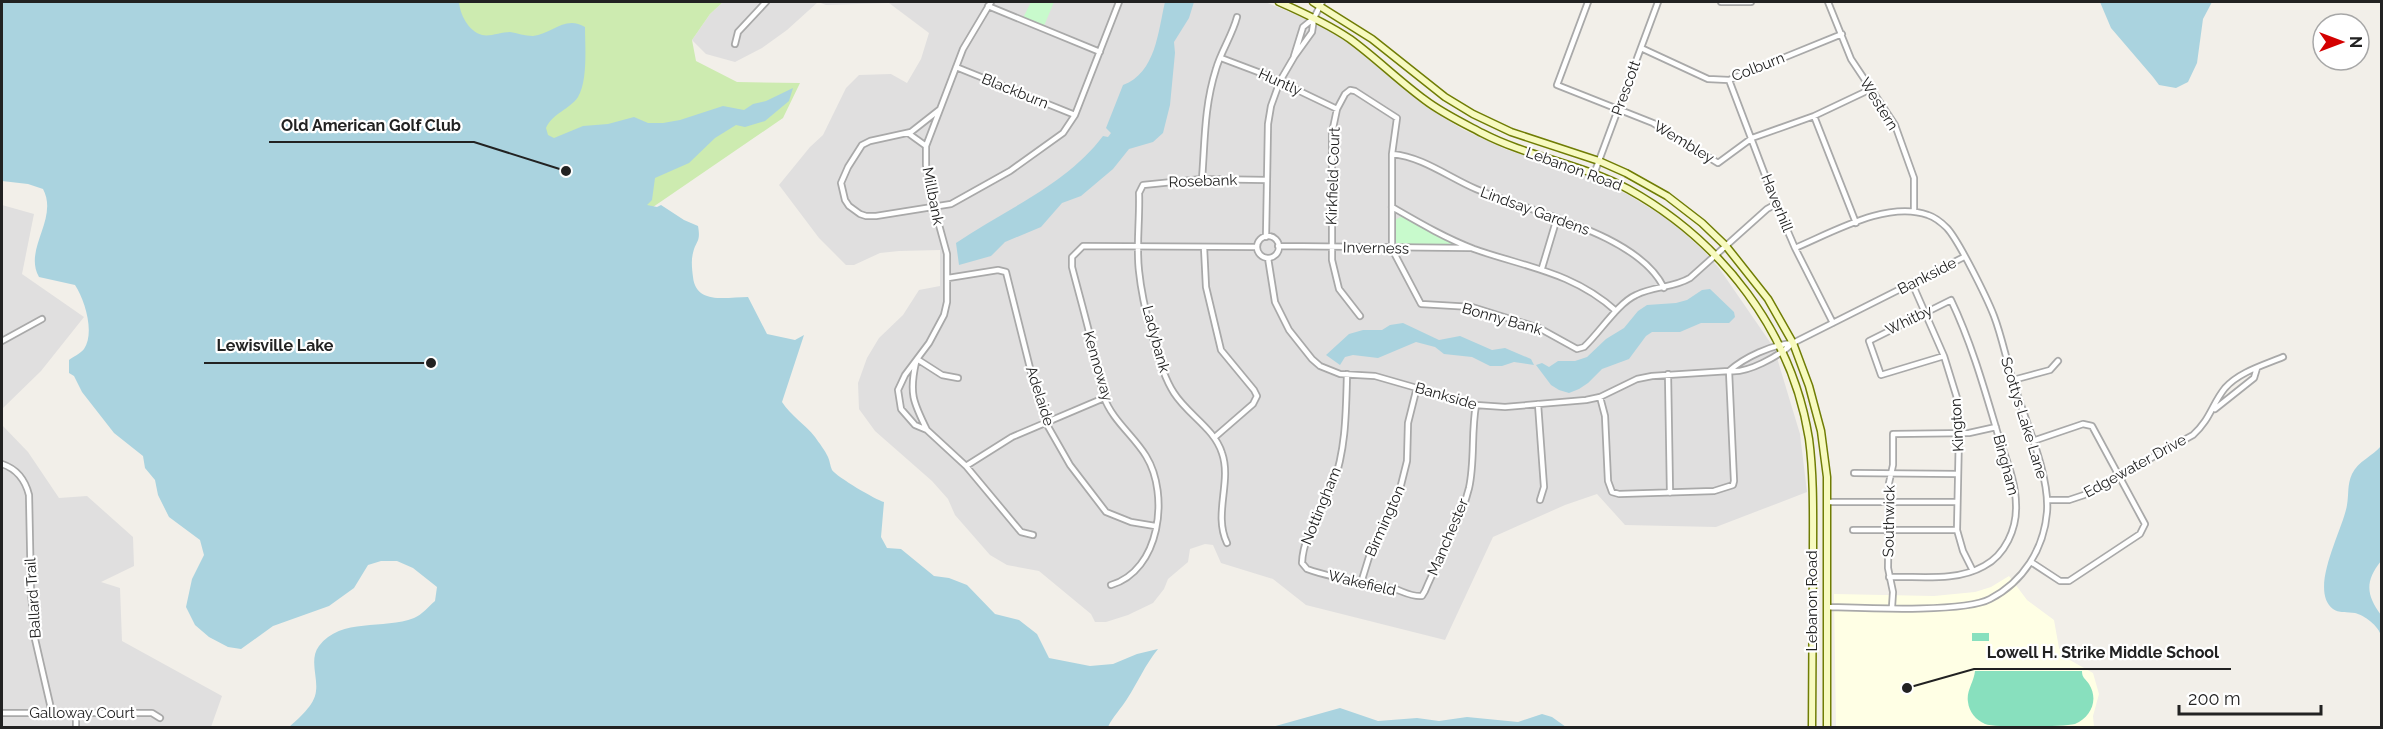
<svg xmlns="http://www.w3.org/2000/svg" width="2383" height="729" font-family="Raleway,sans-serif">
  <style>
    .residential { fill: #e0dfdf }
    .education { fill: #ffffe5 }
    .grass { fill: #cdebb0 }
    .park { fill: #c8facc }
    .pitch { fill: #88e0be }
    .water { fill: #aad3df }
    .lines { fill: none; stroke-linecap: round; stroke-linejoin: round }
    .street-casing { stroke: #a9a9a9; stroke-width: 8 }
    .secondary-casing { stroke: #707d05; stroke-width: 9 }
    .street { stroke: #fff; stroke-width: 4.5 }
    .secondary { stroke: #f7fabf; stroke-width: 6 }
    .labels { text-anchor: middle; stroke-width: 4.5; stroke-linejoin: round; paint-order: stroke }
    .street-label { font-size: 15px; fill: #222; stroke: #fff }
    .leader { fill: none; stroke: #222; stroke-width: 2 }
    .callout-dot { fill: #222; stroke: #fff; stroke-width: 2 }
    .callout-label { font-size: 16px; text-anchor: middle; font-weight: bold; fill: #222; stroke: #fff; stroke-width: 4.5; stroke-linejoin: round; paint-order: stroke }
  </style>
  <rect width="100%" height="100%" fill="#f2efe9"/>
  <path class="residential" d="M 723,2 L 1265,2 L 1319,24 L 1346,41 L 1424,105 L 1462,129 L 1505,149 L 1585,176 L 1627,194 L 1671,221 L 1703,250 L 1719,268 L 1774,348 L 1800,434 L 1807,492 L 1716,527 L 1625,525 L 1597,494 L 1565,505 L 1493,537 L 1445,640 L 1306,605 L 1273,579 L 1221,563 L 1213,545 L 1205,544 L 1190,549 L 1188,562 L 1168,579 L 1164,589 L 1153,603 L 1128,615 L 1106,622 L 1095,622 L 1091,614 L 1039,571 L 1007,565 L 990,555 L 955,515 L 948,499 L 932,481 L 875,431 L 859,409 L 858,383 L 867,358 L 879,338 L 903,315 L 919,290 L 940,286 L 940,250 L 899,251 L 880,253 L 854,265 L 846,265 L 819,238 L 779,185 L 810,147 L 823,135 L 846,88 L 859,75 L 891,74 L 907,83 L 921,59 L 929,33 L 889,3 L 826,5 L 818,2 L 787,30 L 762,48 L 735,62 L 706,54 L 692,40 L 710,14 Z
    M 2,205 L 34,214 L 22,274 L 84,317 L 41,371 L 2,409 Z
    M 2,425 L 28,452 L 59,498 L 87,496 L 133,537 L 134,566 L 101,582 L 120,588 L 122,641 L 222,696 L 211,727 L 2,727 Z"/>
  <path class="education" d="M 2009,576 L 2027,600 L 2054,620 L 2059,648 L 2068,659 L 2093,673 L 2099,694 L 2093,716 L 2094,727 L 1836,727 L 1834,594 L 1934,596 L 1975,592 L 1991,587 Z"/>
  <path class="grass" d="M 276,2 L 723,2 L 710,14 L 692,40 L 696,61 L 737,82 L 800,83 L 783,118 L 599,244 Z"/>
  <path class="park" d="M 1031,2 L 1054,2 L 1044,26 L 1023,18 Z
    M 1402,216 L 1457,243 L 1460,247 L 1395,244 L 1395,220 Z"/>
  <path class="pitch" d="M 1972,633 L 1989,633 L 1989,641 L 1972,641 Z
    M 1975,671 L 2082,671 C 2082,678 2085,678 2089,684 C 2099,700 2091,717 2075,724 C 2061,727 1997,728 1985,724 C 1976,720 1969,712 1968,702 C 1966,691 1974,682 1975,671 Z"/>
  <path class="water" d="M 2,2 L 459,2 C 460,14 468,31 482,35 C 490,37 501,32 510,32 C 517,33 525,36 533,36 C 552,34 565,15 585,27 C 585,45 588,81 578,97 C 570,109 553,113 546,128 L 548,135 L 554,138 L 583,126 L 608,124 L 634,117 L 648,123 L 663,123 L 680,120 L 723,106 L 744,110 L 753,104 L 766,101 L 793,88 L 789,101 L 765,121 L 745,127 L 736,125 L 715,138 L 689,163 L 655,178 L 652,200 L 647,205 L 657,207 L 661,205 L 684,220 L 698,226 C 701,243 696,240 693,253 C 691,260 692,269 693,277 C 696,305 726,297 748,297 L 767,334 L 795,340 L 804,335 L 782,402 C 791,416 805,424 815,437 C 819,443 825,450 828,457 C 830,461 830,466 832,470 C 837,477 876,500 884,502 L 881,537 L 887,548 L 901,549 L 934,576 L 949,578 L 967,585 L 995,614 L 1019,620 L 1037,634 L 1049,658 L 1090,666 L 1113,664 L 1137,654 L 1158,649 C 1145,665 1138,682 1127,699 C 1121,709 1113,716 1108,727 L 289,727 C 298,719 315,705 316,691 C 318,677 309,659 319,646 C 341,617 384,630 414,618 C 422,615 429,606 435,601 L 437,587 L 413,568 L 397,561 L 381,561 L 368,565 L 354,588 L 329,606 L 273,626 L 241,649 L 228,647 L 209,637 L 195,625 L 186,607 L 192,579 L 204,555 L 200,540 L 169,517 L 158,495 L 155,480 L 145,468 L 143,456 L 114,433 L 82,392 L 74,376 L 69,373 L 69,360 C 73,357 81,353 84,349 C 95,333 85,300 75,285 L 39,277 C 23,249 59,219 43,189 L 28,184 L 2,181 Z
    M 1165,2 L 1194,2 L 1189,18 L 1174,42 L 1175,53 L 1170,105 L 1163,133 L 1153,142 L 1129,149 L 1113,169 L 1081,196 L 1062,203 L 1041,227 L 1005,242 L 991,256 L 959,265 L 956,243 C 1006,209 1066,185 1103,136 L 1108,137 L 1111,133 L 1106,128 L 1123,85 C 1156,73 1158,31 1165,2 Z
    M 2100,2 L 2212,2 L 2203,19 L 2197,63 L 2188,82 L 2176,88 L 2159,85 L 2153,77 L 2111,28 Z
    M 1710,289 L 1734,312 L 1735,317 L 1729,323 L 1701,323 L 1680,332 L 1652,332 L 1646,336 L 1629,359 L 1602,369 L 1588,383 L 1579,389 L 1569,393 L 1559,390 L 1551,385 L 1536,365 L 1542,363 L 1549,367 L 1558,361 L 1575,361 L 1587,357 L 1606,339 L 1624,328 L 1638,311 L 1647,305 L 1676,303 L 1687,300 L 1702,290 Z
    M 1403,323 L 1439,340 L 1460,336 L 1492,350 L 1505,348 L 1531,359 L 1534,365 L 1514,362 L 1502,366 L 1490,366 L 1472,357 L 1444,354 L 1435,347 L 1416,342 L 1378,358 L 1353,355 L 1345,357 L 1340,365 L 1326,355 L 1349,334 L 1363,330 L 1382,330 L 1390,325 Z
    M 2381,446 L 2381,561 C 2364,582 2367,596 2381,615 L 2381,636 C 2379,626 2364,615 2355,613 C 2348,612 2338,613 2333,609 C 2308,590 2343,530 2347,505 C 2349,494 2347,485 2352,474 C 2358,461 2373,456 2381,446 Z
    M 1340,708 L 1378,721 L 1417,718 L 1439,721 L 1467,717 L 1518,722 L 1542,714 L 1552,717 L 1566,727 L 1272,727 Z"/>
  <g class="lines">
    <g class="street-casing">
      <path id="street" d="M 991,2 L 963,49 L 926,146 L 926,165 L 930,192 L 947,254 L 947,302 L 944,315 L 929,343 L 905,375 L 898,390 L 901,409 L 915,425 L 927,430 L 966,466 L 1021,532 L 1033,535
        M 1588,2 L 1557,85 L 1653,123 L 1718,163 L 1752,138 L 1814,116 L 1871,89
        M 1721,2 L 1751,2
        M 1828,2 L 1851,59 L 1895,125 L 1914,178 L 1914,211
        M 988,6 L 1100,52
        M 735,44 L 738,32 L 766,2
        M 1641,48 L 1708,79 L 1729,80 L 1842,34
        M 1294,56 L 1303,27 L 1314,18
        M 1221,58 L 1266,75 L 1337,109
        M 956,67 L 1075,115
        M 1729,80 L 1776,204 L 1795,248 L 1833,323
        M 939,110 L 911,132 L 870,141 L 862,145 L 848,167 L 841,183 L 845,200 L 849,206 L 860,214 L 866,216 L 876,216 L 951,204 L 1010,171 L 1063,133 L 1075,115 L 1119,2
        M 1814,116 L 1856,223
        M 908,133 L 926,146
        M 1392,154 C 1423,157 1448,177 1476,189 C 1529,212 1638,233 1664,288
        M 1594,174 L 1658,2
        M 1202,179 C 1205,141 1204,107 1216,69 C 1221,51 1232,36 1237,17
        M 1392,207 C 1418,222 1445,238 1474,249 C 1525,267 1573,272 1616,311
        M1257 247a11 11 0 1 1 22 0a11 11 0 1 1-22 0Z
        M 1266,237 L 1268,124 L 1271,106 L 1280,81 L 1294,57 L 1312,32 L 1314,18 L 1322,2
        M 1278,246 L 1470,248
        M 1204,247 L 1206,287 L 1221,350 L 1254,390 L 1257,396 L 1253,404 L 1215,437
        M 1795,248 C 1833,232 1888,200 1928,215 C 1934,217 1942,223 1947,228 C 1959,241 1987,298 1994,316 C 2002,337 2006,359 2013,381 C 2024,418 2050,474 2047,512 C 2044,549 2023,582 1990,599 C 1964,613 1861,608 1827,607
        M 1268,258 L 1275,302 L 1289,330 L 1312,359 L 1320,366 L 1340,374 L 1375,376 L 1476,405 L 1505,407 L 1586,400 L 1600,397 L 1637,379 L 1652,376 L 1729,371 C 1747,374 1779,356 1793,343 L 1964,257
        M 1542,268 L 1557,218
        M 948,278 L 998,270 L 1006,272 L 1033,380 L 1046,423 L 1070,465 L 1106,512 L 1131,522 L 1155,526
        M 1912,283 L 1944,356 L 1957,398 L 1959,433 L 1957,530 L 1963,551 L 1973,571
        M 1360,316 L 1339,289 L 1332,260 L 1332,133 L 1337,109 L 1345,94 L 1350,90 L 1355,91 L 1397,118 L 1392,154 L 1392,249 L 1421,304 L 1472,307 L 1539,328 L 1577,349 L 1584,347 C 1600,332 1618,303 1636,295 C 1654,286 1673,288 1690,278 L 1767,209 L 1776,204
        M 2,341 L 42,319
        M 917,359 L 942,375 L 958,378
        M 916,362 C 909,393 913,402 927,430
        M 1729,371 C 1745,357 1771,345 1793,343
        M 1347,374 C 1346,412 1346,449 1333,485 C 1323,511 1303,534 1302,563 L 1307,569 C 1335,579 1365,583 1395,589 C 1404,592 1412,597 1422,596 L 1425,591 C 1439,557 1460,524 1469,488 C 1475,461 1471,433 1476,405
        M 1668,374 L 1670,493
        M 2013,380 L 2050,370 L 2058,361
        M 1600,397 L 1605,416 L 1608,481 L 1612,492 L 1619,494 L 1714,491 L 1733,485 L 1734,481 L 1729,371
        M 1538,404 L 1544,487 L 1540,500
        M 2215,409 L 2254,378 L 2257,368
        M 2,464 C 17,469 25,479 29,495 L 31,592 L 35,639 L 52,713
        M 966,466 L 1012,437 L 1104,398
        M 1854,473 L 1958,474
        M 2047,500 L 2069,500 L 2084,495 L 2193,435 C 2210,420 2212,404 2225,388 C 2239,372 2264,365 2283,357
        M 1827,502 L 1957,502
        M 1853,530 L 1957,530
        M 1227,543 C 1213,514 1232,482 1222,453 C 1214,428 1188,415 1174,393 C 1158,369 1142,301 1139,271 C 1136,246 1140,219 1139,193 L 1143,185 L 1202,179 L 1267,180
        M 2031,562 L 2060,581 L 2069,581 L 2140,534 L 2145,524 L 2092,426 L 2083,424 L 2033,441
        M 1889,577 C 1920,576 1956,582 1984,566 C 2005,555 2017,529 2016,505 C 2016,482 2006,459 1999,438 C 1985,391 1972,344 1951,300 L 1869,341 L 1881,375 L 1944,356
        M 1361,583 L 1369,557 L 1398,497 L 1407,461 L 1408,423 L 1417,387
        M 1111,585 C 1160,571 1170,495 1146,456 C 1134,436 1112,420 1104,397 C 1100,385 1099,372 1096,361 C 1089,329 1080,298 1072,267 L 1072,257 L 1083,246 L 1257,247
        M 1892,607 L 1893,592 L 1888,568 L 1889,483 L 1893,465 L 1893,434 L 1969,433 L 1996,427
        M 2,713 L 152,713 L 160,718
        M 76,713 L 76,728"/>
    </g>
    <g class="secondary-casing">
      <path id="secondary" d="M 1279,2 C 1304,13 1328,24 1350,39 C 1376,58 1399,81 1425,100 C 1442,113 1463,123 1482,133 C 1528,157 1582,164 1628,189 C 1722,241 1792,332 1809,439 C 1814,477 1813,517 1813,555 C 1813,613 1812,670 1812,728
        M 1313,2 L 1372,39 L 1445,97 L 1473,114 L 1511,132 L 1599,161 L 1626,173 L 1667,196 L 1702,223 L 1726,246 L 1768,299 L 1793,343 L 1809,386 L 1821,431 L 1827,477 L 1827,728"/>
    </g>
    <use href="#street" class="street"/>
    <use href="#secondary" class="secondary"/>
  </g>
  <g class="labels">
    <g class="street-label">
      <text transform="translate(1758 67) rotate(-21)" y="5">Colburn</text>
      <text transform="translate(1280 82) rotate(24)" y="5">Huntly</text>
      <text transform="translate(1626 88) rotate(-70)" y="5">Prescott</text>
      <text transform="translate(1015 91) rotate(22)" y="5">Blackburn</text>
      <text transform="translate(1879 104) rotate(58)" y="5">Western</text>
      <text transform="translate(1684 142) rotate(31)" y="5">Wembley</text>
      <text transform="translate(1574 169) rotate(20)" y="5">Lebanon Road</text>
      <text transform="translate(1333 176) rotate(-88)" y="5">Kirkfield Court</text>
      <text transform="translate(1203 181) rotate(-2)" y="5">Rosebank</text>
      <text transform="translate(933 196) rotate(79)" y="5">Millbank</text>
      <text transform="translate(1777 203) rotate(68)" y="5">Haverhill</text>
      <text transform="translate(1535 211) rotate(20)" y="5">Lindsay Gardens</text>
      <text transform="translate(1376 248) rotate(1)" y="5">Inverness</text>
      <text transform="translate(1927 276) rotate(-27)" y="5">Bankside</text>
      <text transform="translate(1502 319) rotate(16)" y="5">Bonny Bank</text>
      <text transform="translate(1909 320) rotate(-26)" y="5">Whitby</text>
      <text transform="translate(1156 339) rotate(75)" y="5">Ladybank</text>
      <text transform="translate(1098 366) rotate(74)" y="5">Kennoway</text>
      <text transform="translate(1040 396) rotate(72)" y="5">Adelaide</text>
      <text transform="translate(1446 396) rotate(16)" y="5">Bankside</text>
      <text transform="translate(2024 418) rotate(73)" y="5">Scottys Lake Lane</text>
      <text transform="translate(1957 425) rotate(-93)" y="5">Kington</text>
      <text transform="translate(2006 465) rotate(75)" y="5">Bingham</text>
      <text transform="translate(2135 466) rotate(-29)" y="5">Edgewater Drive</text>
      <text transform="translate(1321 506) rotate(-68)" y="5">Nottingham</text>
      <text transform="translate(1385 521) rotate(-66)" y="5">Birmington</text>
      <text transform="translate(1889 521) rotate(-89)" y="5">Southwick</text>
      <text transform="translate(1448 537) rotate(-67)" y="5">Manchester</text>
      <text transform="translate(1362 583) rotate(13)" y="5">Wakefield</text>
      <text transform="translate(33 598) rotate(-94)" y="5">Ballard Trail</text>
      <text transform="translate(1812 601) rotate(-90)" y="5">Lebanon Road</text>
      <text x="82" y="718">Galloway Court</text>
    </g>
  </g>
  <path class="leader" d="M566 171L474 142H269M431 363L345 363H204M1907 688L1974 669H2231"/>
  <g class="callout-dot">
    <circle cx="566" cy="171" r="6"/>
    <circle cx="431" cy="363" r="6"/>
    <circle cx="1907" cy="688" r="6"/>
  </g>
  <g class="callout-label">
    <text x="371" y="131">Old American Golf Club</text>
    <text x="275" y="351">Lewisville Lake</text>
    <text x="2103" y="658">Lowell H. Strike Middle School</text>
  </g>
  <rect width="2383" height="729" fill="none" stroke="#222222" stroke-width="6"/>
  <g transform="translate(2341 42) rotate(90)"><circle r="28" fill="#ffffff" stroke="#a7a7a7" stroke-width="1.5"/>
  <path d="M0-4.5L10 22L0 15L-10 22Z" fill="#d40000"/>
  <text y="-9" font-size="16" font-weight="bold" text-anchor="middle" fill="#222222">N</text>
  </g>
  <path d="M2179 705v9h142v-9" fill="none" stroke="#222222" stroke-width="3"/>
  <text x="2188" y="705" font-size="18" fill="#222222" stroke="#ffffff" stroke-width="4.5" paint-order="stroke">200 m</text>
</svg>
